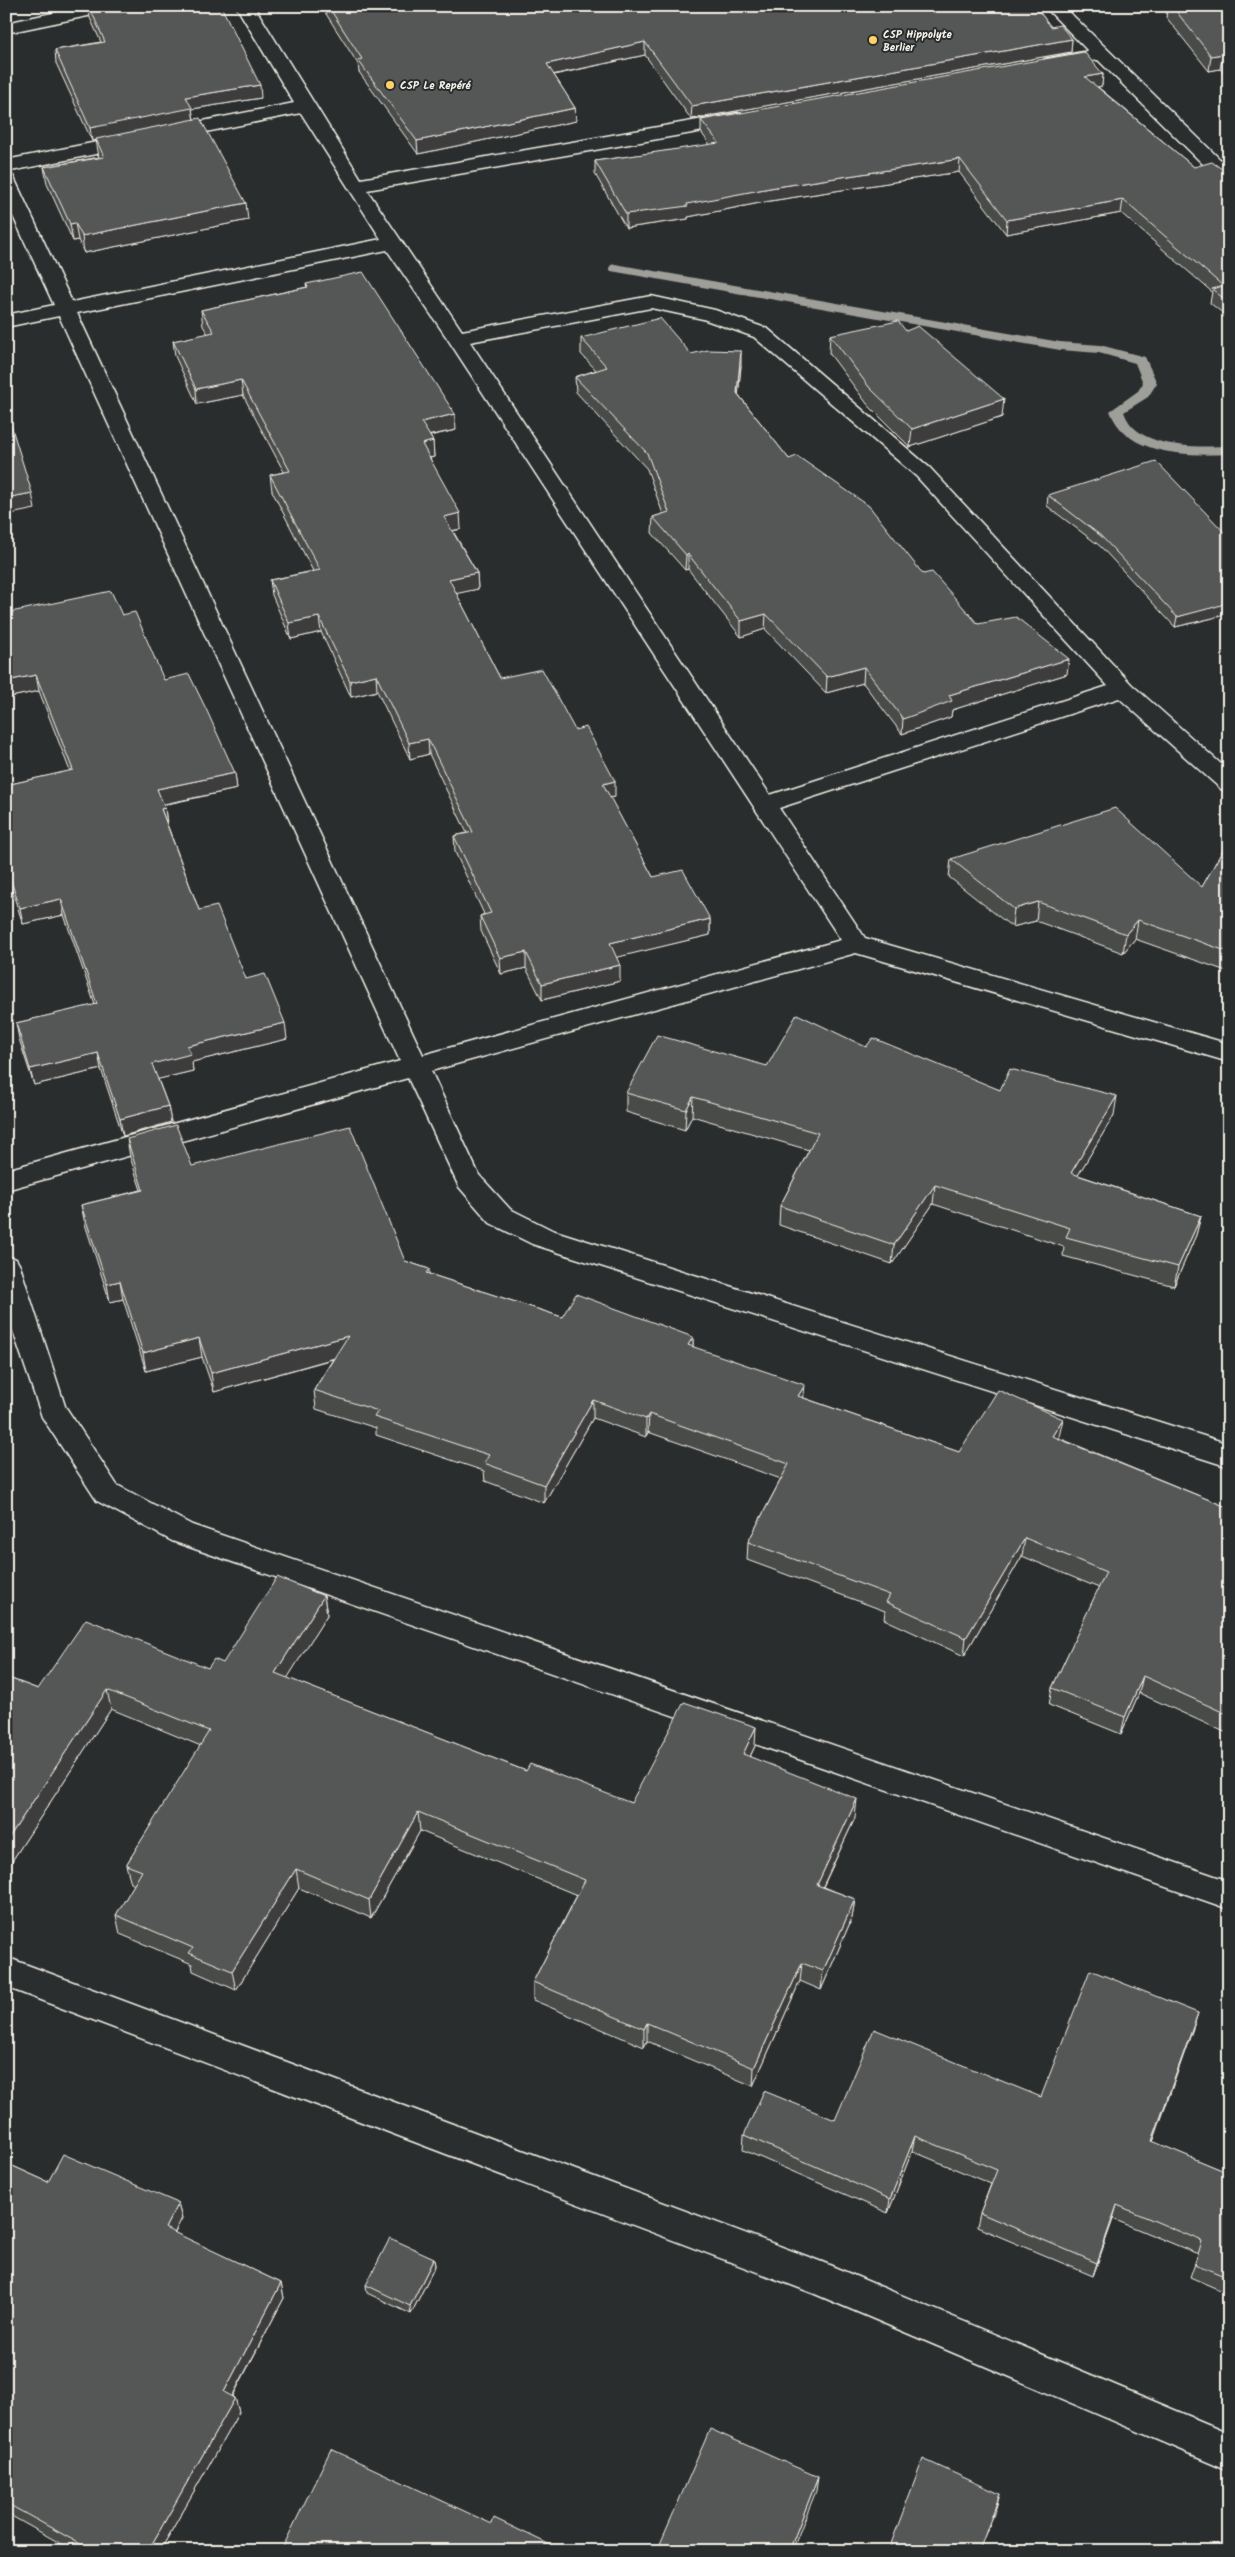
<svg xmlns="http://www.w3.org/2000/svg" width="1235" height="2557" font-family="Kalam,sans-serif">
  <style>
    .lines { fill: none; stroke-linecap: round; stroke-linejoin: round }
    .stream { fill: #9f9f9a; fill-rule: evenodd }
    .minor-casing { stroke: #f4f1e8; stroke-width: 3 }
    .minor { fill: #2a2d2e; fill-rule: evenodd }
    .wall { fill: #494b4a; stroke: #f4f1e8 }
    .shaded-wall { fill: #3c3d3c; stroke: #f4f1e8 }
    .building { fill: #555756; stroke: #f4f1e8 }
    .poi-dot { fill: #ffd166; stroke: #2a2d2e; stroke-width: 2 }
    .labels { text-anchor: middle; stroke-width: 4; stroke-linejoin: round; paint-order: stroke }
    .far-poi-label { font-size: 11px; font-weight: bold; fill: #f4f1e8; stroke: #2a2d2e; text-anchor: start }
  </style>
  <rect width="100%" height="100%" fill="#2a2d2e"/>
  <filter id="ink" filterUnits="userSpaceOnUse"><feTurbulence type="fractalNoise" baseFrequency=".02" numOctaves="2"/><feDisplacementMap in="SourceGraphic" scale="10" xChannelSelector="R" yChannelSelector="G"/><feConvolveMatrix kernelMatrix="1 2 1 2 8 2 1 2 1" color-interpolation-filters="sRGB"/></filter>
  <g filter="url(#ink)">
    <g class="lines">
      <path class="stream" d="M 615,264 L 1060,342 L 1100,345 L 1145,357 L 1157,383 L 1148,397 L 1124,412 C 1137,450 1196,447 1229,446 L 1229,454 C 1188,456 1126,456 1110,411 L 1138,391 L 1143,383 L 1135,363 L 1099,353 L 1060,350 L 611,271 L 609,268 L 611,265 Z"/>
      <g class="minor-casing">
        <path id="minor" d="M 85,6 L 121,6 L 118,10 L 112,11 L 6,33 L 6,23 Z
          M 236,6 L 254,6 L 361,179 L 738,113 L 745,115 L 747,119 L 745,123 L 738,125 L 367,190 L 462,331 L 651,296 L 715,310 L 768,329 L 930,468 L 1131,684 L 1229,771 L 1229,792 L 1221,789 L 1119,698 L 779,808 L 865,938 L 1229,1044 L 1229,1062 L 856,953 L 431,1071 L 479,1175 L 510,1209 L 552,1230 L 1229,1444 L 1229,1467 L 532,1244 L 490,1223 L 459,1187 L 408,1078 L 6,1190 L 6,1170 L 400,1061 L 59,316 L 6,327 L 6,315 L 54,305 L 6,201 L 6,174 L 13,176 L 15,180 L 72,302 L 381,239 L 301,113 L 6,172 L 6,160 L 294,103 ZM 387,250 L 447,338 L 841,940 L 423,1055 L 77,313 ZM 651,308 L 703,319 L 754,337 L 916,476 L 1108,686 L 770,795 L 470,342 Z
          M 1044,6 L 1063,6 L 1229,168 L 1229,185 L 1222,183 L 1098,60 L 1051,68 L 1045,67 L 1042,63 L 1045,59 L 1088,51 Z
          M 6,1256 L 16,1259 L 20,1266 L 65,1406 L 117,1485 L 192,1525 L 1229,1881 L 1229,1909 L 172,1541 L 97,1501 L 42,1417 L 6,1310 Z
          M 6,1957 L 822,2262 L 1229,2433 L 1229,2470 L 815,2294 L 6,1987 Z"/>
      </g>
      <use href="#minor" class="minor"/>
    </g>
    <path class="wall" d="M 88,6 L 261,98 L 192,109 L 194,119 L 248,220 L 84,253 L 78,240 L 73,241 L 47,184 L 44,167 L 99,157 L 96,140 L 92,141 L 56,63 L 55,50 L 101,42 L 90,18 Z
      M 321,6 L 1035,6 L 1051,27 L 1072,39 L 1071,52 L 691,119 L 645,55 L 554,75 L 575,108 L 576,121 L 418,154 L 359,72 L 358,64 Z
      M 1168,6 L 1229,6 L 1229,78 L 1220,69 L 1209,71 L 1166,17 Z
      M 1103,74 L 1102,86 L 1098,87 L 1194,167 L 1229,174 L 1229,318 L 1210,303 L 1212,292 L 1121,213 L 1006,234 L 959,172 L 770,201 L 688,217 L 688,219 L 626,228 L 595,174 L 595,161 L 710,145 L 701,132 L 701,120 Z
      M 306,284 L 456,430 L 430,436 L 433,441 L 434,457 L 430,458 L 461,529 L 453,531 L 477,573 L 478,589 L 456,593 L 500,678 L 575,730 L 615,797 L 610,798 L 653,877 L 710,919 L 710,935 L 616,957 L 620,981 L 542,1000 L 526,968 L 501,974 L 481,931 L 480,916 L 484,914 L 455,852 L 454,836 L 467,833 L 429,754 L 410,759 L 377,691 L 351,697 L 321,632 L 291,639 L 272,595 L 270,580 L 313,571 L 272,491 L 270,475 L 284,472 L 243,395 L 197,404 L 175,356 L 173,341 L 208,334 L 203,326 L 201,310 L 307,287 Z
      M 906,331 L 1002,417 L 910,447 L 868,405 L 829,353 L 830,335 Z
      M 581,338 L 691,354 L 741,366 L 738,394 L 789,459 L 923,574 L 978,624 L 1067,674 L 952,710 L 951,717 L 902,734 L 863,683 L 826,693 L 765,629 L 741,637 L 688,569 L 685,570 L 652,533 L 653,517 L 663,514 L 647,469 L 576,392 L 575,377 L 596,370 L 581,354 Z
      M 1048,495 L 1213,618 L 1175,627 L 1100,546 L 1047,506 Z
      M 122,615 L 164,680 L 235,773 L 237,789 L 163,805 L 165,808 L 167,824 L 199,910 L 287,1039 L 192,1062 L 193,1071 L 158,1079 L 168,1106 L 171,1122 L 123,1136 L 101,1069 L 34,1085 L 19,1039 L 16,1023 L 95,1005 L 64,915 L 23,924 L 6,873 L 6,785 L 70,771 L 39,691 L 6,698 Z
      M 1229,839 L 1229,972 L 1135,939 L 1123,953 L 1036,921 L 1012,927 L 949,877 L 951,859 L 1202,887 Z
      M 866,1047 L 1000,1090 L 1114,1115 L 1078,1175 L 1201,1216 L 1196,1235 L 1174,1286 L 1063,1256 L 1064,1247 L 933,1204 L 892,1264 L 779,1225 L 780,1206 L 809,1150 L 692,1116 L 685,1130 L 626,1112 L 626,1093 Z
      M 127,1139 L 192,1166 L 405,1261 L 429,1269 L 429,1274 L 562,1317 L 693,1337 L 693,1347 L 804,1398 L 959,1452 L 1059,1437 L 1059,1438 L 1229,1508 L 1229,1734 L 1139,1693 L 1121,1734 L 1049,1705 L 1052,1688 L 1099,1588 L 1022,1556 L 964,1656 L 884,1619 L 885,1611 L 747,1560 L 748,1542 L 781,1479 L 648,1432 L 646,1437 L 593,1418 L 544,1503 L 485,1481 L 484,1471 L 376,1435 L 376,1428 L 316,1409 L 314,1390 L 333,1359 L 214,1392 L 202,1357 L 146,1371 L 123,1299 L 110,1302 L 85,1224 L 81,1205 L 141,1190 L 130,1157 Z
      M 1229,1212 L 1229,1232 L 1225,1231 Z
      M 324,1596 L 327,1615 L 287,1678 L 526,1771 L 631,1803 L 755,1746 L 750,1757 L 855,1818 L 823,1887 L 855,1899 L 852,1918 L 821,1990 L 800,1981 L 753,2086 L 647,2041 L 644,2047 L 533,2000 L 533,1982 L 577,1895 L 420,1831 L 371,1918 L 299,1888 L 236,1990 L 193,1971 L 192,1964 L 120,1934 L 116,1915 L 134,1885 L 131,1883 L 126,1865 L 201,1746 L 111,1709 L 8,1867 L 6,1866 L 6,1677 L 38,1689 L 208,1668 L 223,1663 Z
      M 1198,2013 L 1193,2028 L 1153,2142 L 1229,2173 L 1229,2294 L 1190,2277 L 1198,2254 L 1113,2219 L 1093,2276 L 977,2227 L 980,2213 L 991,2184 L 912,2151 L 888,2213 L 743,2150 L 744,2135 L 835,2120 L 1041,2097 Z
      M 6,2163 L 48,2182 L 178,2203 L 182,2218 L 174,2233 L 281,2283 L 284,2298 L 233,2396 L 235,2398 L 239,2412 L 160,2551 L 74,2551 L 6,2513 Z
      M 434,2258 L 435,2266 L 411,2314 L 367,2293 L 366,2285 Z"/>
    <path class="shaded-wall" d="M 1072,39 L 1071,52 L 691,119 L 692,106 Z
      M 645,42 L 645,55 L 547,76 L 547,64 Z
      M 1223,54 L 1220,69 L 1209,71 L 1211,56 Z
      M 1103,74 L 1102,86 L 1084,90 L 1085,77 Z
      M 260,85 L 261,98 L 192,109 L 194,121 L 92,141 L 90,128 L 186,97 Z
      M 575,108 L 576,121 L 418,154 L 417,141 Z
      M 960,159 L 959,172 L 770,201 L 688,217 L 688,219 L 626,228 L 626,214 L 770,188 Z
      M 1123,200 L 1121,213 L 1006,234 L 1007,220 Z
      M 246,203 L 248,220 L 84,253 L 82,236 Z
      M 75,223 L 78,240 L 73,241 L 70,224 Z
      M 741,351 L 741,366 L 737,409 L 737,393 Z
      M 241,380 L 243,395 L 197,404 L 196,389 Z
      M 1004,399 L 1002,417 L 910,447 L 912,429 Z
      M 455,414 L 456,430 L 422,437 L 421,422 Z
      M 433,441 L 434,457 L 423,459 L 422,444 Z
      M 32,493 L 35,509 L 6,515 L 6,498 Z
      M 460,513 L 461,529 L 445,532 L 444,517 Z
      M 688,554 L 688,569 L 685,570 L 686,555 Z
      M 477,573 L 478,589 L 450,595 L 449,579 Z
      M 1229,602 L 1229,612 L 1213,618 L 1175,627 L 1177,617 Z
      M 766,614 L 765,629 L 741,637 L 741,621 Z
      M 319,617 L 321,632 L 291,639 L 289,623 Z
      M 1069,659 L 1067,674 L 952,710 L 951,717 L 902,734 L 903,719 L 949,695 Z
      M 864,667 L 863,683 L 826,693 L 827,677 Z
      M 36,675 L 39,691 L 6,698 L 6,681 Z
      M 376,675 L 377,691 L 351,697 L 350,681 Z
      M 428,739 L 429,754 L 410,759 L 409,743 Z
      M 235,773 L 237,789 L 159,805 L 157,789 Z
      M 615,781 L 615,797 L 603,799 L 603,784 Z
      M 165,808 L 167,825 L 161,809 Z
      M 61,899 L 64,915 L 23,924 L 20,908 Z
      M 1038,902 L 1036,921 L 1012,927 L 1014,909 Z
      M 710,919 L 710,935 L 610,959 L 610,943 Z
      M 1138,920 L 1135,939 L 1123,953 L 1126,934 Z
      M 526,952 L 526,968 L 501,974 L 500,958 Z
      M 620,965 L 620,981 L 542,1000 L 542,984 Z
      M 285,1023 L 287,1039 L 192,1062 L 193,1071 L 155,1080 L 152,1064 L 187,1046 Z
      M 98,1053 L 101,1069 L 34,1085 L 30,1069 Z
      M 1117,1096 L 1114,1115 L 1068,1192 L 1071,1173 Z
      M 693,1097 L 692,1116 L 685,1130 L 686,1110 Z
      M 168,1106 L 171,1122 L 123,1136 L 120,1119 Z
      M 935,1185 L 933,1204 L 892,1264 L 894,1245 Z
      M 1201,1216 L 1196,1235 L 1174,1286 L 1178,1267 Z
      M 120,1281 L 123,1299 L 110,1302 L 107,1284 Z
      M 348,1336 L 349,1354 L 214,1392 L 211,1373 Z
      M 693,1337 L 693,1356 L 688,1345 Z
      M 199,1338 L 202,1357 L 146,1371 L 143,1353 Z
      M 805,1385 L 803,1403 L 798,1396 Z
      M 593,1400 L 593,1418 L 544,1503 L 544,1485 Z
      M 649,1414 L 648,1432 L 646,1437 L 646,1419 Z
      M 1063,1419 L 1059,1437 L 1049,1454 L 1052,1436 Z
      M 1025,1538 L 1022,1556 L 964,1656 L 966,1638 Z
      M 324,1596 L 327,1615 L 278,1693 L 275,1673 Z
      M 1143,1676 L 1139,1693 L 1121,1734 L 1125,1717 Z
      M 107,1690 L 111,1709 L 8,1867 L 6,1862 L 6,1842 Z
      M 756,1727 L 755,1746 L 742,1773 L 743,1754 Z
      M 857,1799 L 855,1818 L 815,1903 L 817,1885 Z
      M 418,1812 L 420,1831 L 371,1918 L 369,1900 Z
      M 296,1869 L 299,1888 L 236,1990 L 232,1971 Z
      M 855,1899 L 852,1918 L 821,1990 L 823,1971 Z
      M 802,1963 L 800,1981 L 753,2086 L 754,2068 Z
      M 1198,2013 L 1193,2028 L 1148,2156 L 1152,2141 Z
      M 647,2023 L 647,2041 L 644,2047 L 644,2029 Z
      M 915,2136 L 912,2151 L 888,2213 L 890,2199 Z
      M 178,2203 L 182,2218 L 169,2244 L 165,2228 Z
      M 1117,2205 L 1113,2219 L 1093,2276 L 1097,2263 Z
      M 434,2258 L 435,2266 L 411,2314 L 410,2306 Z
      M 281,2283 L 284,2298 L 227,2406 L 224,2392 Z
      M 235,2398 L 239,2412 L 160,2551 L 148,2551 Z
      M 818,2477 L 816,2491 L 792,2551 L 789,2551 Z
      M 1000,2494 L 996,2508 L 980,2551 L 979,2551 Z"/>
    <path class="building" d="M 89,6 L 221,6 L 260,85 L 186,97 L 192,108 L 90,128 L 55,50 L 105,42 Z
      M 328,6 L 1035,6 L 1051,27 L 1060,25 L 1072,39 L 692,106 L 645,42 L 547,64 L 575,108 L 417,141 L 358,60 L 362,59 Z
      M 1172,6 L 1229,6 L 1229,60 L 1223,54 L 1211,56 Z
      M 1084,52 L 1103,74 L 1085,77 L 1194,167 L 1212,162 L 1229,174 L 1229,303 L 1212,289 L 1223,286 L 1123,200 L 1007,220 L 960,159 L 770,188 L 687,204 L 688,206 L 626,214 L 595,161 L 719,143 L 701,120 Z
      M 200,118 L 246,203 L 82,236 L 75,223 L 70,224 L 44,167 L 104,157 L 96,139 Z
      M 363,272 L 455,414 L 421,422 L 433,441 L 422,444 L 460,513 L 444,517 L 477,573 L 449,579 L 500,678 L 542,669 L 575,730 L 586,727 L 615,781 L 603,784 L 653,877 L 683,870 L 710,919 L 610,943 L 620,965 L 542,984 L 526,952 L 500,958 L 480,916 L 491,913 L 454,836 L 473,832 L 428,739 L 409,743 L 376,675 L 350,681 L 319,617 L 289,623 L 270,580 L 320,570 L 270,475 L 290,471 L 241,380 L 196,389 L 173,341 L 214,332 L 201,310 L 308,287 L 306,284 Z
      M 660,318 L 691,354 L 708,350 L 741,351 L 737,393 L 789,459 L 797,456 L 869,506 L 923,574 L 932,572 L 978,624 L 1016,617 L 1069,659 L 949,695 L 952,701 L 903,719 L 864,667 L 827,677 L 766,614 L 741,621 L 688,554 L 686,555 L 653,517 L 669,512 L 647,453 L 575,377 L 607,367 L 581,338 Z
      M 898,321 L 906,331 L 918,326 L 1004,399 L 912,429 L 869,387 L 830,335 Z
      M 6,409 L 32,493 L 6,498 Z
      M 1156,461 L 1229,537 L 1229,602 L 1215,607 L 1177,617 L 1101,536 L 1048,495 Z
      M 111,591 L 122,615 L 135,612 L 164,680 L 189,674 L 207,711 L 235,773 L 157,789 L 165,808 L 161,809 L 199,910 L 217,906 L 246,979 L 265,974 L 285,1023 L 187,1046 L 191,1054 L 152,1064 L 168,1106 L 120,1119 L 98,1053 L 30,1069 L 16,1023 L 97,1004 L 61,899 L 20,908 L 6,866 L 6,785 L 73,770 L 36,675 L 6,681 L 6,613 Z
      M 1115,808 L 1202,887 L 1229,839 L 1229,952 L 1138,920 L 1126,934 L 1038,902 L 1014,909 L 951,859 Z
      M 797,1014 L 866,1047 L 873,1038 L 1000,1090 L 1010,1069 L 1117,1096 L 1071,1173 L 1201,1216 L 1178,1267 L 1066,1237 L 1070,1228 L 935,1185 L 894,1245 L 780,1206 L 818,1133 L 693,1097 L 686,1110 L 626,1093 L 657,1035 L 767,1066 Z
      M 176,1125 L 192,1166 L 350,1126 L 405,1261 L 429,1269 L 426,1273 L 562,1317 L 576,1294 L 693,1337 L 688,1345 L 805,1385 L 798,1396 L 959,1452 L 998,1390 L 1063,1419 L 1052,1436 L 1229,1508 L 1229,1715 L 1143,1676 L 1125,1717 L 1052,1688 L 1106,1572 L 1025,1538 L 966,1638 L 886,1602 L 890,1595 L 748,1542 L 789,1464 L 649,1414 L 646,1419 L 593,1400 L 544,1485 L 484,1463 L 489,1455 L 374,1417 L 378,1411 L 314,1390 L 348,1336 L 211,1373 L 199,1338 L 143,1353 L 120,1281 L 107,1284 L 81,1205 L 143,1190 L 127,1139 Z
      M 277,1577 L 324,1596 L 275,1673 L 526,1771 L 530,1764 L 631,1803 L 684,1702 L 756,1727 L 743,1754 L 857,1799 L 817,1885 L 855,1899 L 823,1971 L 802,1963 L 754,2068 L 647,2023 L 644,2029 L 533,1982 L 585,1880 L 418,1812 L 369,1900 L 296,1869 L 232,1971 L 189,1953 L 193,1948 L 116,1915 L 142,1871 L 126,1865 L 209,1731 L 107,1690 L 6,1842 L 6,1677 L 38,1689 L 86,1619 L 208,1668 L 214,1659 L 223,1663 Z
      M 1090,1970 L 1198,2013 L 1152,2141 L 1229,2173 L 1229,2278 L 1195,2264 L 1202,2241 L 1117,2205 L 1097,2263 L 980,2213 L 997,2170 L 915,2136 L 890,2199 L 744,2135 L 764,2091 L 835,2120 L 874,2029 L 1041,2097 Z
      M 63,2154 L 178,2203 L 165,2228 L 281,2283 L 224,2392 L 235,2398 L 148,2551 L 93,2551 L 6,2503 L 6,2163 L 48,2182 Z
      M 390,2238 L 434,2258 L 410,2306 L 366,2285 Z
      M 710,2429 L 818,2477 L 789,2551 L 657,2551 Z
      M 331,2449 L 492,2524 L 494,2518 L 563,2551 L 281,2551 Z
      M 923,2459 L 1000,2494 L 979,2551 L 892,2551 L 889,2549 Z"/>
  </g>
  <g class="poi-dot">
    <circle cx="873" cy="40" r="5"/>
    <circle cx="390" cy="85" r="5"/>
  </g>
  <g class="labels">
    <g class="far-poi-label">
      <text x="883" y="38">CSP Hippolyte<tspan x="883" dy="13">Berlier</tspan></text>
      <text x="400" y="89">CSP Le Repéré</text>
    </g>
  </g>
  <rect width="1235" height="2557" fill="none" stroke="#2a2d2e" stroke-width="25"/>
  <rect x="12" y="12" width="1210" height="2532" fill="none" stroke="#f4f1e8" stroke-width="2" filter="url(#ink)"/>
</svg>
